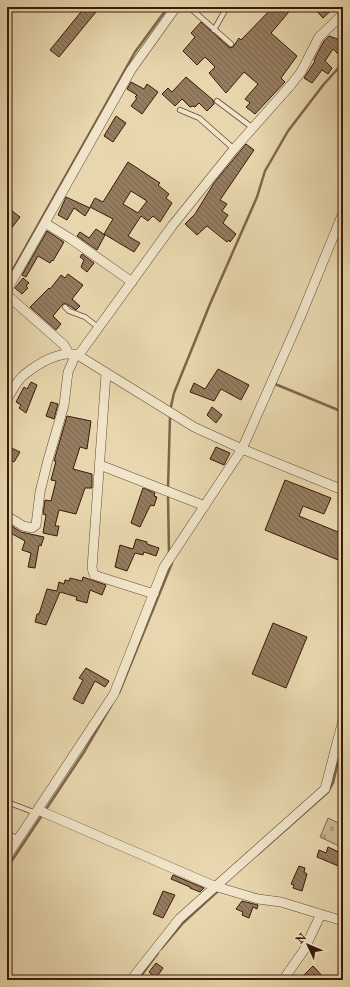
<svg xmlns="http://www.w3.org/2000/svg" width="350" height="987" font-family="'IM FELL Great Primer',serif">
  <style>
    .cemetery { fill: url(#cemetery-stones); stroke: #83684d }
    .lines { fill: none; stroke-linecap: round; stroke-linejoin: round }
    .stream { stroke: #7f654a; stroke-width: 2.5 }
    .building { fill: url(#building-back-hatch); stroke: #3b1a08; fill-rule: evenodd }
    .service-casing { stroke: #664932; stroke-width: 6 }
    .minor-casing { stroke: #664932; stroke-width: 10 }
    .service { stroke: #f0e5ca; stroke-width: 4.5 }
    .minor { stroke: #f0e5ca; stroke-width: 9 }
  </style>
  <defs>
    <pattern id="cemetery-stones" width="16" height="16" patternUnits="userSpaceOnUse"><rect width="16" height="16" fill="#cbb792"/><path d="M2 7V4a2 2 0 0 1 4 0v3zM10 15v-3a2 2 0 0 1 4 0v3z" fill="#af9d7c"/></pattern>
    <pattern id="building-back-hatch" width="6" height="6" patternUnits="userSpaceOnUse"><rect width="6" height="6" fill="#957c5e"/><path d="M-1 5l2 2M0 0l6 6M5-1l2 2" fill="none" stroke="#7b654c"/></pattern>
  </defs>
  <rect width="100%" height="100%" fill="#e8d7ae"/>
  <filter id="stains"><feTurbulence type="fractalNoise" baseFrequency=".005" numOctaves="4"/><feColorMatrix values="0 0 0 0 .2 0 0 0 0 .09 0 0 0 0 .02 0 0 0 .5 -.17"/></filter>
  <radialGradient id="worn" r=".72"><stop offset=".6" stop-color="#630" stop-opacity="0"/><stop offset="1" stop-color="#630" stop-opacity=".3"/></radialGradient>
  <path class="cemetery" d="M 328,818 L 343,825 L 343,848 L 320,837 Z"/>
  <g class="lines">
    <path class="stream" d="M 7,280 L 135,52 L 168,7
      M 275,384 L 343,412
      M 170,411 L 174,393 L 210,304 L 257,197 L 265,171 L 288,131 L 324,84 L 343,63
      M 168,489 L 170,416
      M 168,494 L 169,554
      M 119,693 L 172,563
      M 258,854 L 328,792 L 333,783 L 343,740
      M 7,868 L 84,752 L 112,704
      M 161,949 L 183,923 L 219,890
      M 138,980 L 158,953"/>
  </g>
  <path class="building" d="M 85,7 L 100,7 L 59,57 L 50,50 Z
    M 273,7 L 293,7 L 271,33 L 297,56 L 281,78 L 285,82 L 255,114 L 246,107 L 250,103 L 245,99 L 258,84 L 244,72 L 226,93 L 209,73 L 215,67 L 205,57 L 197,65 L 183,51 L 195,37 L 191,33 L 201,22 L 230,48 L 233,47 L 239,38 L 241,40 Z
    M 313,7 L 335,7 L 323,18 Z
    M 329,36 L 343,41 L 343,59 L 333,49 L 325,61 L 332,68 L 328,74 L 322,70 L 312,83 L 304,78 L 315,61 L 314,60 L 324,41 Z
    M 186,77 L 213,100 L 214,104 L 207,111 L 199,103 L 195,107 L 193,106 L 190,107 L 182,99 L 175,106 L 162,94 L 168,88 L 172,92 Z
    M 131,82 L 144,89 L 147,84 L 158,92 L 142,114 L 131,106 L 137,98 L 135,97 L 137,95 L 127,89 Z
    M 116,116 L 126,123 L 113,142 L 104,136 Z
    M 246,144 L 254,150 L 220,200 L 227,204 L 222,211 L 228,215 L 223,223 L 236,234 L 230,242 L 229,240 L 227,242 L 207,226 L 197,235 L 185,224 L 195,214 L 214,183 Z
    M 128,162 L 160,183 L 158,185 L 169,194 L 166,198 L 172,203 L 160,222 L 153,216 L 148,221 L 141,216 L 128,236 L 140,243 L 134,252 L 104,234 L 113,219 L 90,207 L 95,198 L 103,202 ZM 131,191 L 147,201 L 138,213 L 123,204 Z
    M 66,197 L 90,208 L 85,216 L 74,208 L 67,220 L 58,215 Z
    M 7,207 L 20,217 L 7,234 Z
    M 96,229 L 105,235 L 97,250 L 77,236 L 80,232 L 89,238 Z
    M 47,231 L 64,242 L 53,261 L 52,260 L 50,263 L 38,256 L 26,277 L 22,275 Z
    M 82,254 L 94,263 L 87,272 L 81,267 L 84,260 L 80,257 Z
    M 68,274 L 83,285 L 72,299 L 80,306 L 76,310 L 65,303 L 63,304 L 53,316 L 61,324 L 56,330 L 30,307 L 49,288 L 50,289 L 61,275 L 65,278 Z
    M 23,278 L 29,283 L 26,286 L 28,288 L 22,294 L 15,288 Z
    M 218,369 L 249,385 L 241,400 L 221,389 L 214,401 L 190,392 L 194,383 L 205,389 Z
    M 31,382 L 37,385 L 26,413 L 19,408 L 21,405 L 16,402 L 24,387 L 27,389 Z
    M 51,402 L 58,404 L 54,419 L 46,416 Z
    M 212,407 L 222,415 L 216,423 L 207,415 Z
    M 67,416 L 91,421 L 87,449 L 80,447 L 73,469 L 92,474 L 92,488 L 85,488 L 76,514 L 59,510 L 55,526 L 59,526 L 57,536 L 43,533 L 46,515 L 43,514 L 45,500 L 51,501 L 56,481 L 51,480 L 56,461 L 54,461 Z
    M 7,446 L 20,452 L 14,462 L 7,458 Z
    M 216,447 L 230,453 L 224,465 L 210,459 Z
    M 285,480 L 331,498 L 324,514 L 303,506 L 299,516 L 343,534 L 343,562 L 265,530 Z
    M 143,488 L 155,493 L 154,496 L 157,497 L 154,506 L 151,505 L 149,508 L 140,527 L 131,523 Z
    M 7,523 L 21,532 L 44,537 L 41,546 L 39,545 L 35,568 L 28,567 L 31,553 L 22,550 L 25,541 L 7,531 Z
    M 136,539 L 147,542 L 147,544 L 159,548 L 156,556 L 144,552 L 143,555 L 135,553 L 127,571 L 115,567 L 120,545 L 133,549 Z
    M 83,577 L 106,585 L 102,595 L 90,590 L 87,603 L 76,600 L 77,597 L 60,592 L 46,625 L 35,622 L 37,614 L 39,614 L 47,589 L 57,591 L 59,582 L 64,584 L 65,580 L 69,581 L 70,578 L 82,581 Z
    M 273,623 L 307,637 L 286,688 L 252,674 Z
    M 86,668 L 109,681 L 105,687 L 95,681 L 83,704 L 73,699 L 83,680 L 79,678 Z
    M 328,847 L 343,854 L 343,868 L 317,857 L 319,850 L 326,853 Z
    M 299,866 L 305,868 L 304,872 L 307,874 L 302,891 L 293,888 L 294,885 L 291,884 Z
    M 173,875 L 204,888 L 200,892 L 190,888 L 190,887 L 171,879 Z
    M 163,891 L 175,895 L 163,918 L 153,914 Z
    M 242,901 L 258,905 L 257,909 L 253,907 L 249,918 L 242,915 L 243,912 L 236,909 Z
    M 156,963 L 163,968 L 156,978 L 149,972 Z
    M 313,966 L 326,980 L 299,980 Z"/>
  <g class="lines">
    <g class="service-casing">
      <path id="service" d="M 189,7 L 231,44
        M 214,30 L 227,7
        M 217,101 L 253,128
        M 180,110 L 199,118 L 234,149
        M 65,307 L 69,311 L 85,317 L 99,328
        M 7,802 L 36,813
        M 7,835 L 19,838"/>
    </g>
    <g class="minor-casing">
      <path id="minor" d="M 45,223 L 71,239 L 132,282
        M 7,290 L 131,70 L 176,7
        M 7,295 L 64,345 L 69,354
        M 78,356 L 172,226 L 234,149 L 290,86 L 301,72 L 319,37 L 343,14
        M 106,374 L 92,568 L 94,575 L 154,594
        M 7,399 C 12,391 17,380 25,374 C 39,363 58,352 76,354 L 194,427 L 242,449 L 343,490
        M 100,465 L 205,506
        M 7,516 L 23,526 L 32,528 L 36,525 L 40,492 L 48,460 L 64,405 L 68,372 L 76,354
        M 38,810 L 214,886 L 258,899 L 281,902 L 343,921
        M 7,856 L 114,694 L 164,567 L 242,449 L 300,318 L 343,213
        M 131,980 L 179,919 L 325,789 L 343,720
        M 283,980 L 304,950 L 321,914"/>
    </g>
    <use href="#service" class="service"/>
    <use href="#minor" class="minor"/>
  </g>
  <rect width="350" height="987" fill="none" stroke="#e8d7ae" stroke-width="24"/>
  <rect x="8" y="8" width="334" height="971" fill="none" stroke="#3b1a08" stroke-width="2"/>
  <rect x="12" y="12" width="326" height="963" fill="none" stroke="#3b1a08"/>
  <g transform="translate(308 945) rotate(314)" stroke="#f0e5ca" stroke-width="3" paint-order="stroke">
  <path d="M0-3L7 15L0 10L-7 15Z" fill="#3b1a08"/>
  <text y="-6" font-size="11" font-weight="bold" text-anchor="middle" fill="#3b1a08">N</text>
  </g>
  <rect width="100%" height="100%" filter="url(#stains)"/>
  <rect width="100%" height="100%" fill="url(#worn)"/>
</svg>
